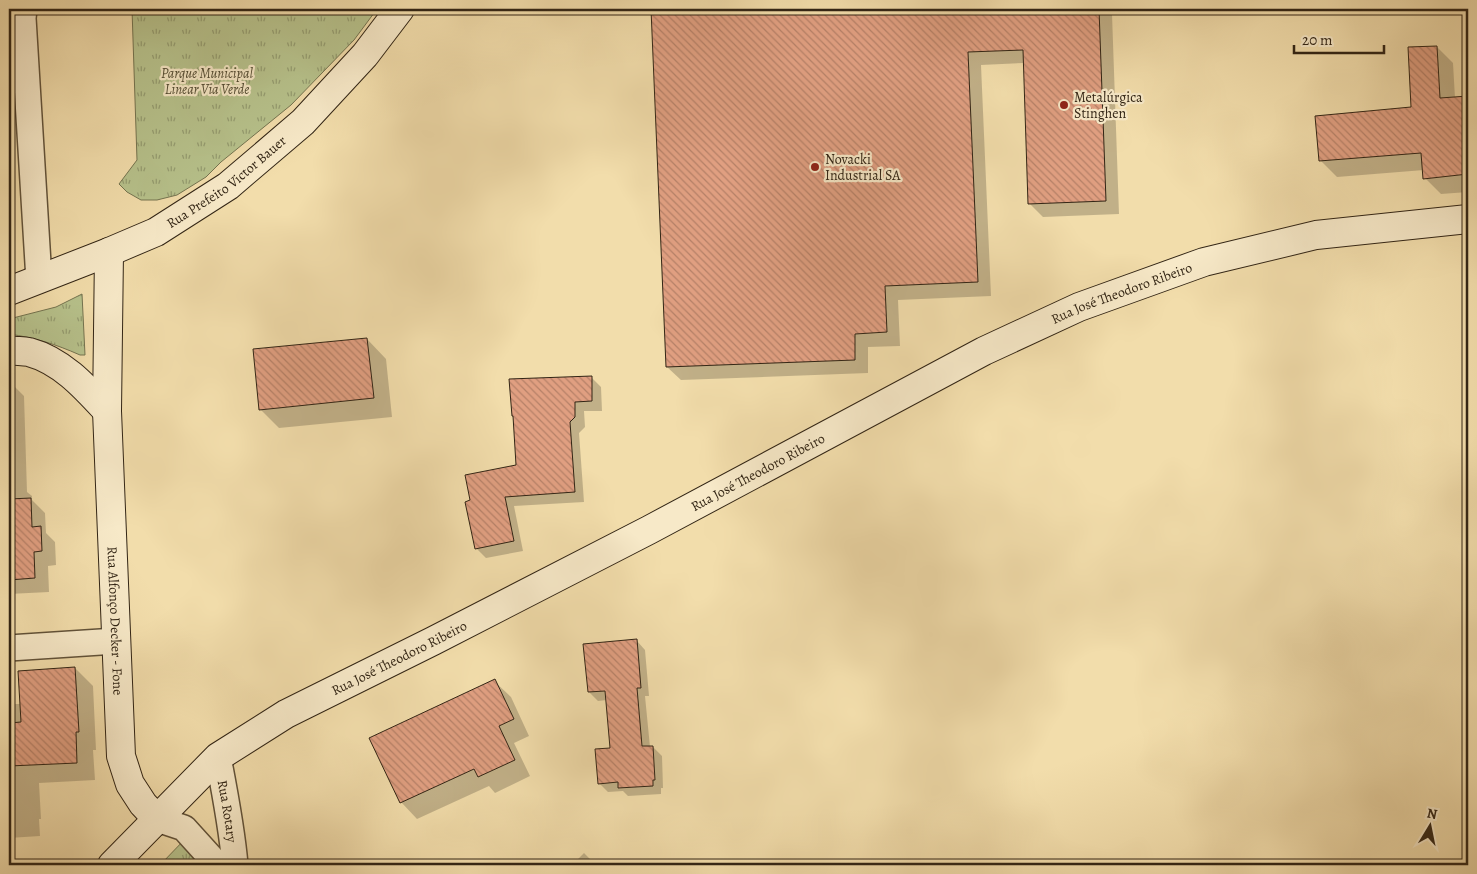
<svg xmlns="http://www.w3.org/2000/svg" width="1477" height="874" font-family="Alegreya,serif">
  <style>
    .grass { fill: url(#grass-tufts); stroke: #747450 }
    .shadow { fill: #0003 }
    .building { fill: url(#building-back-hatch); stroke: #322515 }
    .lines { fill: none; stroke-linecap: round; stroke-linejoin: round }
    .street-casing { stroke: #62533a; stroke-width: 28 }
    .secondary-casing { stroke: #322515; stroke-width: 30 }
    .street { stroke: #f7e9c8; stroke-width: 25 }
    .secondary { stroke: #f7e9c8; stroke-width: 28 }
    .poi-dot { fill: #8f2418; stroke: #f7e9c8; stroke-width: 2 }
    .labels { text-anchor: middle; stroke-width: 4.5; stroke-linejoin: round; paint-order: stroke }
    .park-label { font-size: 14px; font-style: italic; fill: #534c33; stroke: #f7e9c8 }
    .poi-label { font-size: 14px; fill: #322515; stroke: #f7e9c8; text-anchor: start }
    .street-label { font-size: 14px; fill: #322515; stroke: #f7e9c8 }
  </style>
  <defs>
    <pattern id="grass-tufts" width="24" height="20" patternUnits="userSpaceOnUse" patternTransform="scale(1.25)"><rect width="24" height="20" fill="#b7c28c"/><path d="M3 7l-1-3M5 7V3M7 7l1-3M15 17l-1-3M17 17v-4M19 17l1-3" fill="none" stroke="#959d71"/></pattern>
    <pattern id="building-back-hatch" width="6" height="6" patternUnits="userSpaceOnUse" patternTransform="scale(1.25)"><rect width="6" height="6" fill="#e09f81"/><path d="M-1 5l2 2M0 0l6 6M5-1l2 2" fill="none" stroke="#b68168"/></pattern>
  </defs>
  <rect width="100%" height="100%" fill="#f2ddab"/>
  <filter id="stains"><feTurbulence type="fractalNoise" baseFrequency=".004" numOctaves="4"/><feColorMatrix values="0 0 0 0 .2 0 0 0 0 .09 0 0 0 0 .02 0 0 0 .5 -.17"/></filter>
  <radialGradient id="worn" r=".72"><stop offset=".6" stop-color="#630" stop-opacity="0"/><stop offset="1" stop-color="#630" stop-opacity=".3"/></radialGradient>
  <path class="grass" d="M 132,9 L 377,9 L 354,40 L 291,105 L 221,162 L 206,177 L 177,195 L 157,200 L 141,200 L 127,192 L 119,184 L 137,160 Z
    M 82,294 L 85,355 L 80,355 C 55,344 36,338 9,334 L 9,319 L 56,307 Z
    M 187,837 L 197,851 L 199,865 L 160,865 Z"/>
  <path class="shadow" d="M 653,9 L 1107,9 L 1112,14 L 1119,214 L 1043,217 L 1030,204 L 1024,63 L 981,65 L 991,296 L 898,300 L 900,346 L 868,347 L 868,373 L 681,380 L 667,367 Z
    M 1437,47 L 1453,63 L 1455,98 L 1468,97 L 1468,192 L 1441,194 L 1425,178 L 1424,170 L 1337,177 L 1321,161 L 1413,108 Z
    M 9,218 L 10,219 L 13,262 L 9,262 Z
    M 367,339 L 386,359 L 392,417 L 279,428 L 260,409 Z
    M 591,377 L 601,387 L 602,411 L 584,411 L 585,427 L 579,433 L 584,502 L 514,506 L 523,551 L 486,558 L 476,548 L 517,466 Z
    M 9,381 L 24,396 L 27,492 L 32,496 L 32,500 L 45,513 L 46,533 L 55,542 L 56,565 L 48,566 L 49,592 L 9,594 Z
    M 637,641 L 645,650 L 649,696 L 645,696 L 650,747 L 653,747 L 662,756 L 663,788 L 661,788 L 661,794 L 628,796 L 623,791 L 608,792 L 599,783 L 611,749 L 607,700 L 598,701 L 589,692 Z
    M 75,668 L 93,686 L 96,750 L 93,750 L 95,780 L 39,783 L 41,819 L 39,819 L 40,836 L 9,838 L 9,704 L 21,704 Z
    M 494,681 L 511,697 L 529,736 L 514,743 L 530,776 L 495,793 L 489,786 L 417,819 L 401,802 Z
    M 584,853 L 596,865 L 572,865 Z
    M 1098,860 L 1137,863 L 1139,865 L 1098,865 Z"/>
  <path class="building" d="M 651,9 L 1099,9 L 1106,201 L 1028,204 L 1023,50 L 968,52 L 978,282 L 885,286 L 887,332 L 855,334 L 855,360 L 666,367 Z
    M 1437,46 L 1440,98 L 1468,96 L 1468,138 L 1465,138 L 1468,174 L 1423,179 L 1421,153 L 1319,161 L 1315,116 L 1411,107 L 1408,47 Z
    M 367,338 L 374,398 L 259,410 L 253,349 Z
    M 592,376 L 592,401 L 575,402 L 575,417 L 570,422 L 575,492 L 505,497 L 514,541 L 475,549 L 465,502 L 470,500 L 465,475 L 516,465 L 513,416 L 512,416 L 509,379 Z
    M 31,498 L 32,527 L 41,526 L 42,551 L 34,552 L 35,578 L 9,580 L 9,499 Z
    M 637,639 L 641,688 L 637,688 L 642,746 L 653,746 L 655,780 L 653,780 L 653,786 L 618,788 L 618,782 L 598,784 L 595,749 L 610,748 L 605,691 L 588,692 L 583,644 Z
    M 75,667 L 79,732 L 76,732 L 77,763 L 9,766 L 9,723 L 21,722 L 18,671 Z
    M 495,679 L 514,719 L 499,726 L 515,760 L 478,777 L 474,769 L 400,803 L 369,738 Z"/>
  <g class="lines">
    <g class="street-casing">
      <g id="street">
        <path d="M 24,9 L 23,18 L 39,280"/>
        <path d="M 9,648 L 116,641"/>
        <path id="s1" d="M 218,757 C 225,793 232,829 235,865"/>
        <path d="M 157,819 L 184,828 L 213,860 L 217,865"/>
      </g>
    </g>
    <g class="secondary-casing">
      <g id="secondary">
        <path id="s2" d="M 109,252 L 107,411 L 121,756 L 130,784 L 143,804 L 157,819"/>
        <path id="s3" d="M 9,291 L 109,252 L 156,232 L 228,186 L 303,122 L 365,55 L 400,9"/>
        <path d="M 9,350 C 15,351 22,351 29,352 C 62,361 85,387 107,411"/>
        <path id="s4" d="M 112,865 L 218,757 L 286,714 L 433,641 L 649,530 L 984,351 L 1079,307 L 1204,262 L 1316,235 L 1468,219"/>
      </g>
    </g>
    <use href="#street" class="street"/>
    <use href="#secondary" class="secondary"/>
  </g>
  <g class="poi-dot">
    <circle cx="1064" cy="105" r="5"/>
    <circle cx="815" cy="167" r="5"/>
  </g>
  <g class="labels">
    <g class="park-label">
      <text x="207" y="78">Parque Municipal<tspan x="207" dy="16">Linear Via Verde</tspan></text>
    </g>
    <g class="poi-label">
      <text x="1074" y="102">Metalúrgica<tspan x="1074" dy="16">Stinghen</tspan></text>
      <text x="825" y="164">Novacki<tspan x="825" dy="16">Industrial SA</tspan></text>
    </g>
    <g class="street-label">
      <text dy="5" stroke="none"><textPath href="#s3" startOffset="245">Rua Prefeito Victor Bauer</textPath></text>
      <text dy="5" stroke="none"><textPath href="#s4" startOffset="1168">Rua José Theodoro Ribeiro</textPath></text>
      <text dy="5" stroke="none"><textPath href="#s4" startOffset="762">Rua José Theodoro Ribeiro</textPath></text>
      <text dy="5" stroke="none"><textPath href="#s2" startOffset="369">Rua Alfonço Decker - Fone</textPath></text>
      <text dy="5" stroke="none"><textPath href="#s4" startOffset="358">Rua José Theodoro Ribeiro</textPath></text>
      <text dy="5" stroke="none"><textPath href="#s1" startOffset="55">Rua Rotary</textPath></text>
    </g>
  </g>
  <rect width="1477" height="874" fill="none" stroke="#f2ddab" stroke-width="30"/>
  <rect x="10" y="10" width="1457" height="854" fill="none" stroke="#322515" stroke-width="2.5"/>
  <rect x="15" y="15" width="1447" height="844" fill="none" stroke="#322515"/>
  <g transform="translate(1430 826) rotate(10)" stroke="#f7e9c8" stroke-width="4" paint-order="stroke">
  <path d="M0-4L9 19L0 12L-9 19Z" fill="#322515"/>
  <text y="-8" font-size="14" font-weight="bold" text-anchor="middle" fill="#322515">N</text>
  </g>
  <path d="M1294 45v8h90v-8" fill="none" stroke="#322515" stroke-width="2.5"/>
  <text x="1302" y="45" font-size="15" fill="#322515" stroke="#f7e9c8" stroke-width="4" paint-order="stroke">20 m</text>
  <rect width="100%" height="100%" filter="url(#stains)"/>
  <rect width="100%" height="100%" fill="url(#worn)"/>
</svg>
